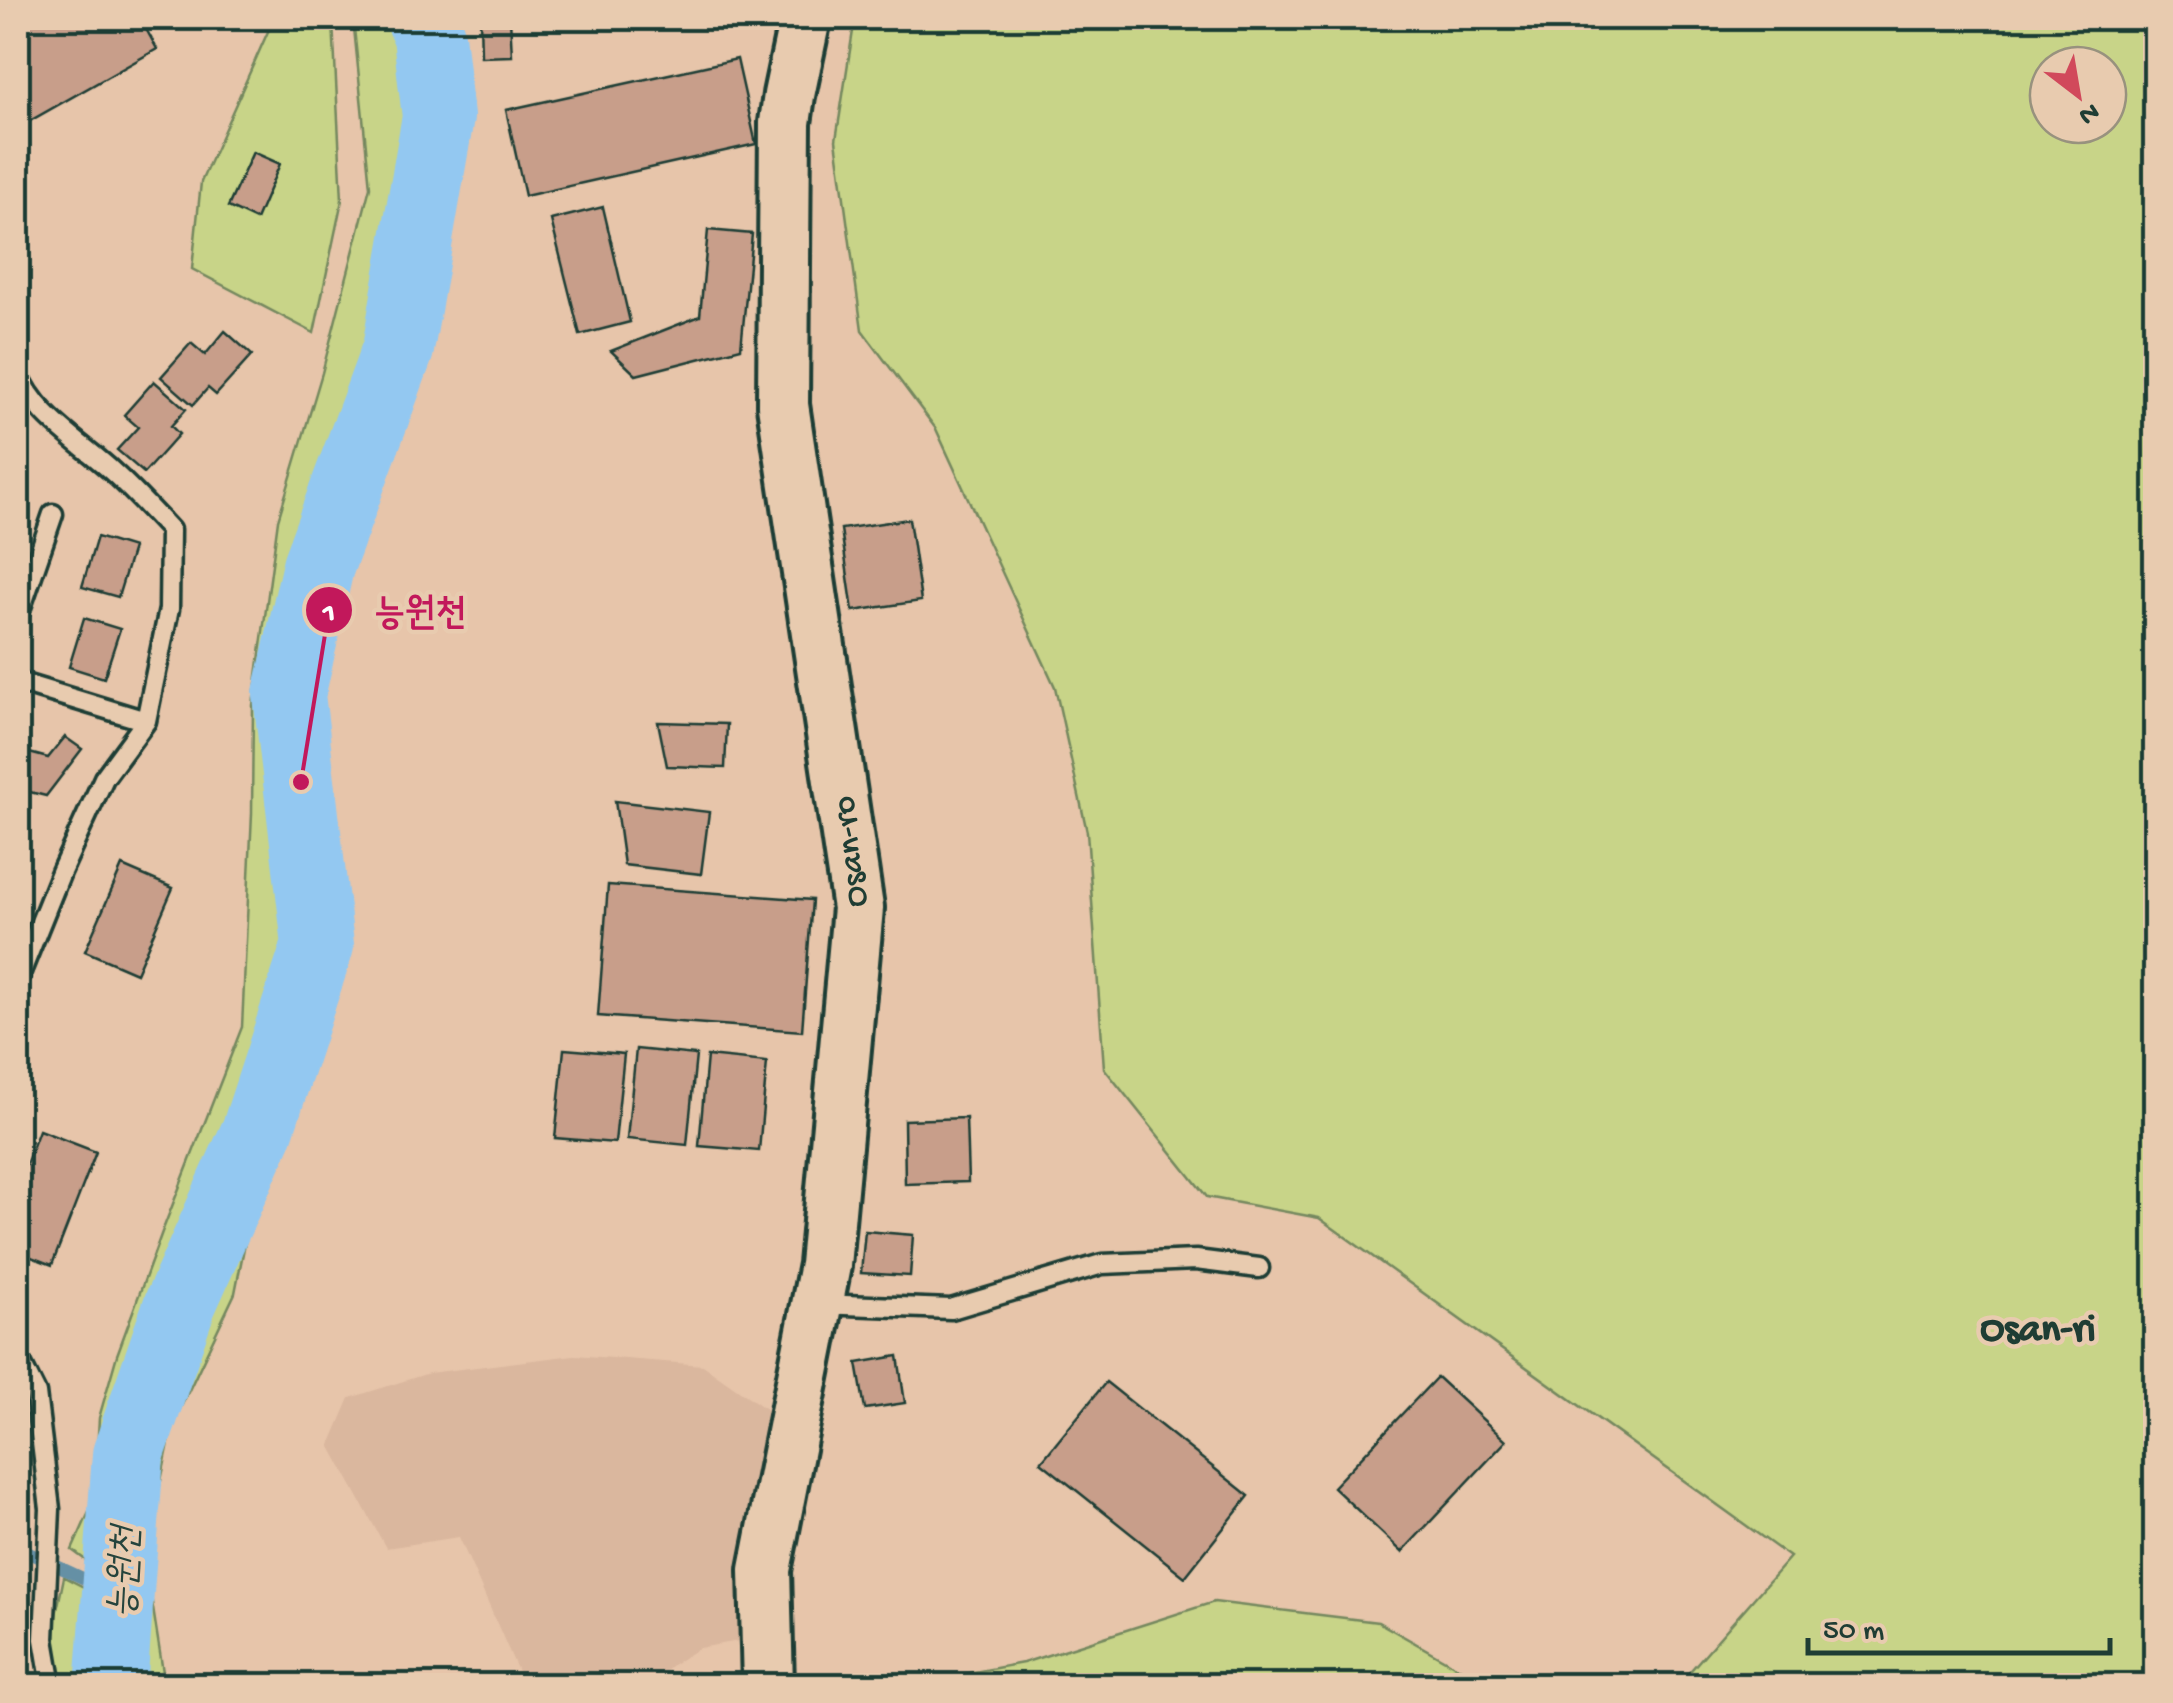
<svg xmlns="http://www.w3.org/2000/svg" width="2173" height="1703" font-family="'Gochi Hand','Poor Story',sans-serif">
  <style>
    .built { fill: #dab79e }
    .green { fill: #c8d488; stroke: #74885e; stroke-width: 2.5; fill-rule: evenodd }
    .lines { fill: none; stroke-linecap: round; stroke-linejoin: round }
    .stream { stroke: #6590a5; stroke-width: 12 }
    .river { stroke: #93c8f1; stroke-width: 72 }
    .building { fill: #c89e8a; stroke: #1f3d34; stroke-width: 2.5 }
    .lane-casing { stroke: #1f3d34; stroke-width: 25 }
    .secondary-casing { stroke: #1f3d34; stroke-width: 58 }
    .lane { stroke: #e8cbaf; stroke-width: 18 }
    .secondary { stroke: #e8cbaf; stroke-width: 50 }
    .labels { text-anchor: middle; stroke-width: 9; stroke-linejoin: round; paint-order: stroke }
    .street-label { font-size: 35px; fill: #1f3d34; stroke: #e8cbaf }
    .water-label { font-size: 38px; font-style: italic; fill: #25443d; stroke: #e8cbaf }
    .quarter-label { font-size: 40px; font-weight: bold; fill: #1f3d34; stroke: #e8cbaf }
    .leader { fill: none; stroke: #c2185b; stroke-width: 4 }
    .callout-dot { fill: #c2185b; stroke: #e8cbaf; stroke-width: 4 }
    .mark-label { font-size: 30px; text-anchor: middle; font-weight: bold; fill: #fff }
    .callout-label { font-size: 38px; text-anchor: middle; font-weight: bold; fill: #c2185b; stroke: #e8cbaf; stroke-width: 9; stroke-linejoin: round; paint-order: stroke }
  </style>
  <rect width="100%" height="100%" fill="#e7c5aa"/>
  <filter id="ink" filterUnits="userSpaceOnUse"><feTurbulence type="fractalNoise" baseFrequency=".01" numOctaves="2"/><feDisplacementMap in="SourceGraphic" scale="20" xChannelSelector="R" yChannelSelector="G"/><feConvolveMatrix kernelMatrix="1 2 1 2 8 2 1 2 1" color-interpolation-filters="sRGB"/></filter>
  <g filter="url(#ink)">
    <path class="built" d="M 574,1355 L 703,1365 L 770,1412 L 750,1639 L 699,1648 L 672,1665 L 651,1685 L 524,1685 L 459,1537 L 386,1548 L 330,1445 L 350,1398 L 429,1373 Z"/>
    <path class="green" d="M 274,18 L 329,18 L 333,21 L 342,200 L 314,333 L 192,269 L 201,182 Z
      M 353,18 L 410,18 L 428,109 L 389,344 L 309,561 L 279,698 L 308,947 L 247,1135 L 173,1283 L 116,1457 L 107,1576 L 72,1550 L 94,1501 L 99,1418 L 117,1355 L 162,1232 L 242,1027 L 252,813 L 253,705 L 278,520 L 322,373 L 370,187 Z
      M 427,18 L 451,18 L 451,118 L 408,348 L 329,563 L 299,695 L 332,889 L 334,951 L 254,1198 L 235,1293 L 173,1424 L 145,1557 L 165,1685 L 129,1685 L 125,1668 L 144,1456 L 196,1303 L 257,1143 L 326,946 L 322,944 L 292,696 L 320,566 L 401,350 L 444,116 L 433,36 Z
      M 855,18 L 2155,18 L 2155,1685 L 1678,1685 L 1790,1557 L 1319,1218 L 1207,1197 L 1104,1068 L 1087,832 L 1055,687 L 936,429 L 862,330 L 836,140 ZM 2108,65 L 2108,125 L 2048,125 L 2048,65 Z
      M 64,1577 L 105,1598 L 103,1671 L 106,1685 L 60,1685 L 52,1634 Z
      M 1214,1602 L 1378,1622 L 1489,1685 L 904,1685 L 1023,1663 Z"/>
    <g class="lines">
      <path class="stream" d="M 18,1548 L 117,1594"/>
      <path class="river" d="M 114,1686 L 112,1674 L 128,1455 L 180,1304 L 257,1132 L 318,945 L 289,695 L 318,566 L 398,349 L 438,117 L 429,36 L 422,18"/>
    </g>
    <path class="building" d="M 18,18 L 140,18 L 157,49 L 19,127 Z
      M 480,18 L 510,18 L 512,56 L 481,57 Z
      M 737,59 L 756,144 L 525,196 L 506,110 Z
      M 253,152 L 280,164 L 256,220 L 228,207 Z
      M 603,207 L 630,322 L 580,335 L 551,220 Z
      M 708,230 L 752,234 L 741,348 L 636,375 L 611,351 L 700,316 Z
      M 225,331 L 252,355 L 216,395 L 208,388 L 193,405 L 161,377 L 191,343 L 205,355 Z
      M 154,381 L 186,409 L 171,426 L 179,434 L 144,473 L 117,450 L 138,427 L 124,415 Z
      M 909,519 L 921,601 L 853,611 L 841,529 Z
      M 97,537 L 133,548 L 118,597 L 82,587 Z
      M 84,618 L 120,629 L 104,678 L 69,667 Z
      M 658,722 L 727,724 L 725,768 L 667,766 Z
      M 65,737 L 82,749 L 46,796 L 18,789 L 18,750 L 48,758 Z
      M 615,801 L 709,812 L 701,874 L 624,865 Z
      M 122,866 L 173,888 L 136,973 L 85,951 Z
      M 608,885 L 812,900 L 802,1031 L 598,1016 Z
      M 564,1049 L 624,1054 L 615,1143 L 555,1138 Z
      M 636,1049 L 696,1055 L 687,1145 L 627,1139 Z
      M 707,1056 L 767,1062 L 759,1151 L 699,1146 Z
      M 966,1118 L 968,1182 L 905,1184 L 904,1120 Z
      M 39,1130 L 96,1152 L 52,1265 L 18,1252 L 18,1186 Z
      M 865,1231 L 913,1235 L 910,1276 L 861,1273 Z
      M 898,1356 L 905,1403 L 865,1409 L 857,1363 Z
      M 1437,1377 L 1506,1441 L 1402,1552 L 1333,1487 Z
      M 1106,1382 L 1249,1496 L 1185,1577 L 1041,1462 Z"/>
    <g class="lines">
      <g class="lane-casing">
        <path id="lane" d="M 18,372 C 33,415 82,443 114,473 C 134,491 152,511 170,530 L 169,609 L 146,721 L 104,778 L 61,872 L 18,979
          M 18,616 L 53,514
          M 18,682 L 146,721
          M 818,1304 L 951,1309 L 1102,1264 L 1196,1260 L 1259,1268
          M 18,1357 L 36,1393 L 50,1509 L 44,1639 L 52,1686"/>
      </g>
      <g class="secondary-casing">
        <path id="secondary" d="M 768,1686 L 765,1570 L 825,1265 L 858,908 L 783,405 L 785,123 L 789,95 L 805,18"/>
      </g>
      <use href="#lane" class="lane"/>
      <use href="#secondary" class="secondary"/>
    </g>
  </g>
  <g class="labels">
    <g class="street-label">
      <text transform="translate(847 852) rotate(-97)" y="12">Osan-ro</text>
    </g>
    <g class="water-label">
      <text transform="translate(121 1572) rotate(-87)" y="13">능원천</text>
    </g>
    <g class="quarter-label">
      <text x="2038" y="1339">Osan-ri</text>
    </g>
  </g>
  <path class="leader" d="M301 782L329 610"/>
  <g class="callout-dot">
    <circle cx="301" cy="782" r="10"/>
    <circle cx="329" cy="610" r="25"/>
  </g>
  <g class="mark-label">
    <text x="329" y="621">1</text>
  </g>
  <g class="callout-label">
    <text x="420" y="623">능원천</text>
  </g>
  <rect width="2173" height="1703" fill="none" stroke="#e8cbaf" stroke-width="60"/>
  <rect x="30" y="30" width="2113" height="1643" fill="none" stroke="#1f3d34" stroke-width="4" filter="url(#ink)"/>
  <g transform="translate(2078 95) rotate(149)"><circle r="48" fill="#e8cbaf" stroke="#98927e" stroke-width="2.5"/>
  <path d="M0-8L18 38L0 25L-18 38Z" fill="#d1495b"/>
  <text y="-15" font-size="28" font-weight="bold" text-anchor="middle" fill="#1f3d34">N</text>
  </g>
  <path d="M1808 1638v15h302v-15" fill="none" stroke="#1f3d34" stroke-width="5"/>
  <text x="1823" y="1638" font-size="30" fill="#1f3d34" stroke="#e8cbaf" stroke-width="8" paint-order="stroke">50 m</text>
</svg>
